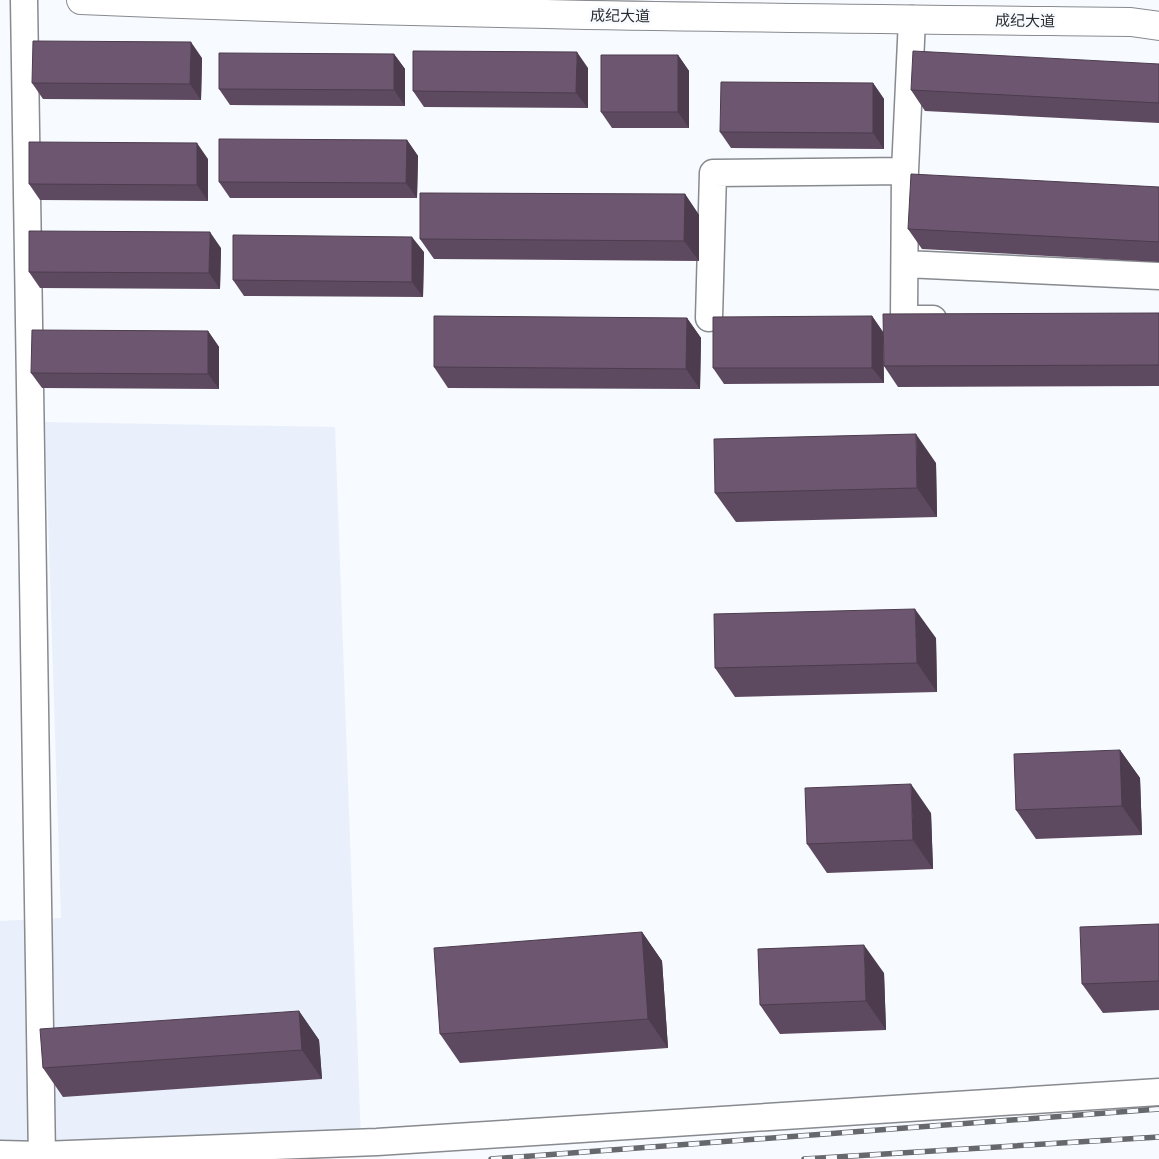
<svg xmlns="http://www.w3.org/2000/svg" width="1159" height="1159" font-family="Jost,'Noto Sans SC',sans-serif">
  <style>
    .built { fill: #e9effb }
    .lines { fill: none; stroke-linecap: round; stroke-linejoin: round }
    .minor-casing { stroke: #878a8e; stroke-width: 29 }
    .major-casing { stroke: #878a8e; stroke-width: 30 }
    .minor { stroke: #fff; stroke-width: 26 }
    .major { stroke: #fff; stroke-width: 28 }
    .rail-casing { stroke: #67686b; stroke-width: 5.5 }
    .rail { stroke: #f7fafe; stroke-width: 4; stroke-dasharray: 11; stroke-linecap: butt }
    .wall { fill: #5e4a60 }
    .shaded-wall { fill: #4c3c4e }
    .building { fill: #6d5670; stroke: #4c3c4e }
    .labels { text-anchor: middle; stroke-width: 5; stroke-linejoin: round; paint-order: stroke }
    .street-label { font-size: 15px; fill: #2b2c2e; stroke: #f7fafe }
  </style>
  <rect width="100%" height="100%" fill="#f7fafe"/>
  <path class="built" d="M 45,422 L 335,427 L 361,1143 L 0,1159 L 0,921 L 61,918 Z"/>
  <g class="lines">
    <g class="minor-casing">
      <path id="minor" d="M 24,0 L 42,1159
        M 912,19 L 905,171 L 904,319 L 933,319
        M 905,264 L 1159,276
        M 709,318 L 713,173 L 905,171
        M 0,1154 L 42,1155 L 377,1142 L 1159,1092"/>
    </g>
    <g class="major-casing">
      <path id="major" d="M 81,0 C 431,15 781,18 1131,22 L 1159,26"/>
    </g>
    <use href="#minor" class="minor"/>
    <use href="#major" class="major"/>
    <g class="rail-casing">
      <path id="rail" d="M 491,1159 L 1159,1109
        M 804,1159 L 1159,1137"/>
    </g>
    <use href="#rail" class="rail"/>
  </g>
  <path class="wall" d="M 394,54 L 405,69 L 405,106 L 230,105 L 219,89 Z
    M 678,55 L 689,71 L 689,128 L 612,128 L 601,112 Z
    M 202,58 L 201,100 L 43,99 L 32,83 Z
    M 1159,64 L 1159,123 L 925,111 L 911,90 Z
    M 588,68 L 588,108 L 424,107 L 413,91 Z
    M 873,83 L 884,99 L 884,149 L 731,148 L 720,132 Z
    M 407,140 L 418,156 L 417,198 L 230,198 L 219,182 Z
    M 208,159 L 208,201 L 40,200 L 29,184 Z
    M 1159,187 L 1159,262 L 922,249 L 908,229 Z
    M 685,194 L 699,215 L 699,261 L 434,259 L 420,239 Z
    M 221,248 L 220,289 L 40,288 L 29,272 Z
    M 424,252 L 423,297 L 244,296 L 233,280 Z
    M 1159,313 L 1159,386 L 898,387 L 884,366 Z
    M 872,316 L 883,332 L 884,383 L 724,384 L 713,368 Z
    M 687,318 L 701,338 L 700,389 L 448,388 L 434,367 Z
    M 208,331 L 219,347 L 219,389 L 42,388 L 31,373 Z
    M 936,463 L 937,517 L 736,522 L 715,493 Z
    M 936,638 L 937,692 L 735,697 L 715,668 Z
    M 1120,750 L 1140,778 L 1142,835 L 1036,839 L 1016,810 Z
    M 931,813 L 933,869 L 827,873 L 807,844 Z
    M 1159,924 L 1159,1010 L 1103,1013 L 1082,984 Z
    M 642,932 L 662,961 L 668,1048 L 460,1063 L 440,1034 Z
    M 884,973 L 886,1030 L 780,1034 L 760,1005 Z
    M 299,1011 L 319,1040 L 322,1079 L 63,1097 L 43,1068 Z"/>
  <path class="shaded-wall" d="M 191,42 L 202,58 L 201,100 L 190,84 Z
    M 577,52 L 588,68 L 588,108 L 576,93 Z
    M 394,54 L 405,69 L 405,106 L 394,90 Z
    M 678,55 L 689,71 L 689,128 L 678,112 Z
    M 873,83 L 884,99 L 884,149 L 873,133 Z
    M 407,140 L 418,156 L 417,198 L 406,183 Z
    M 197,143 L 208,159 L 208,201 L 197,185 Z
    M 685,194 L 699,215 L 699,261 L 684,241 Z
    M 210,232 L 221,248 L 220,289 L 209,273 Z
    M 412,237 L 424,252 L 423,297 L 412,282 Z
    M 872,316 L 883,332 L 884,383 L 872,368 Z
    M 687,318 L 701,338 L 700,389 L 686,369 Z
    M 208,331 L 219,347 L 219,389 L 208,374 Z
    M 916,434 L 936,463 L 937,517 L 917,488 Z
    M 915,609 L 936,638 L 937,692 L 917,663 Z
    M 1120,750 L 1140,778 L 1142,835 L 1122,806 Z
    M 911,784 L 931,813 L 933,869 L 913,840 Z
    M 642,932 L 662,961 L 668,1048 L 648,1019 Z
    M 864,945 L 884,973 L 886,1030 L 866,1001 Z
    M 299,1011 L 319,1040 L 322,1079 L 302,1050 Z"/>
  <path class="building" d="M 33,41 L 191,42 L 190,84 L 32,83 Z
    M 413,51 L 577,52 L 576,93 L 413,91 Z
    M 913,51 L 1159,64 L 1159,103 L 911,90 Z
    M 219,53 L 394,54 L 394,90 L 219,89 Z
    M 601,55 L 678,55 L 678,112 L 601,112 Z
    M 721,82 L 873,83 L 873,133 L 720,132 Z
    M 219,139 L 407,140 L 406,183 L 219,182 Z
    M 29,142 L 197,143 L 197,185 L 29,184 Z
    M 911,174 L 1159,187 L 1159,242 L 908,229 Z
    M 420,193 L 685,194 L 684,241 L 420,239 Z
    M 29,231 L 210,232 L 209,273 L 29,272 Z
    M 233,235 L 412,237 L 412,282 L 233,280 Z
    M 1159,313 L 1159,365 L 884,366 L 883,314 Z
    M 434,316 L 687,318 L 686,369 L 434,367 Z
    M 872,316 L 872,368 L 713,368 L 713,317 Z
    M 32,330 L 208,331 L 208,374 L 31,373 Z
    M 916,434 L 917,488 L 715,493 L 714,439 Z
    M 915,609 L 917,663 L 715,668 L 714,614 Z
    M 1120,750 L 1122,806 L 1016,810 L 1014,754 Z
    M 911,784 L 913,840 L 807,844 L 805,788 Z
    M 1159,924 L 1159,981 L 1082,984 L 1080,927 Z
    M 642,932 L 648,1019 L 440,1034 L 434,948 Z
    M 864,945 L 866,1001 L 760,1005 L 758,949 Z
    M 299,1011 L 302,1050 L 43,1068 L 40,1029 Z"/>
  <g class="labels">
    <g class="street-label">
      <text transform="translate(620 16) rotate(1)" y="5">成纪大道</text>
      <text transform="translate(1025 21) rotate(1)" y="5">成纪大道</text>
    </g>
  </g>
</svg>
